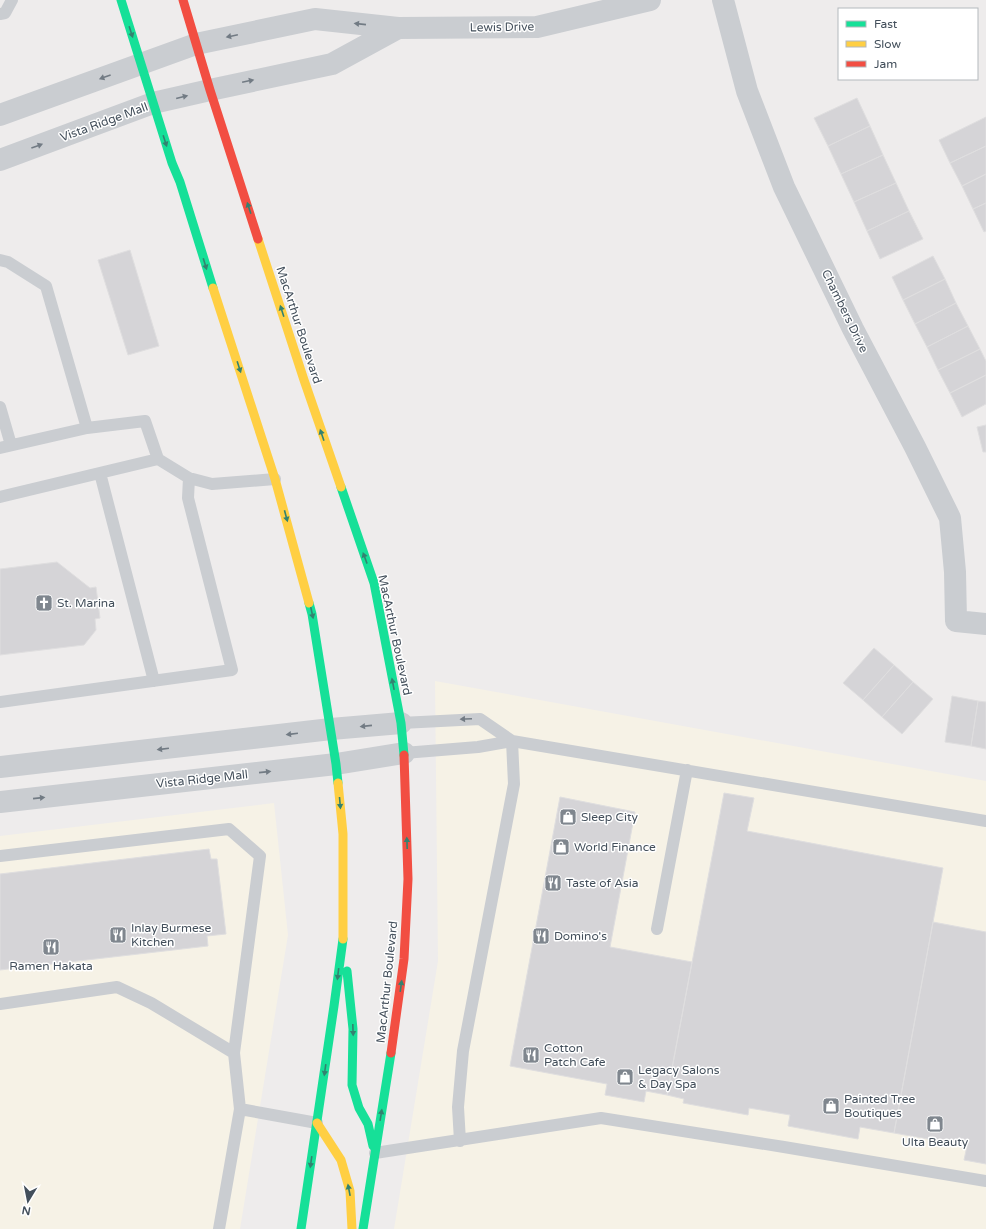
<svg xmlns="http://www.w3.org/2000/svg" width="986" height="1229" font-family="'Varela Round',sans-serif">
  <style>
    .commercial { fill: #f6f2e6 }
    .building { fill: #d5d4d7; stroke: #dfdedf }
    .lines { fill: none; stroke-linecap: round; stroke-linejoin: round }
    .lane { stroke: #cacdd1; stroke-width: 12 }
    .street { stroke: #cacdd1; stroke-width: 22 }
    .fast { stroke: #16e098; stroke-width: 9 }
    .slow { stroke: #ffcf43; stroke-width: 9 }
    .jam { stroke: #f24e42; stroke-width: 9 }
    .oneway { fill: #727b84 }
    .oneway2 { fill: #338270 }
    .labels { text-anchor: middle; stroke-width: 3; stroke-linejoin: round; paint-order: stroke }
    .street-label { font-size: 12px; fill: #434f5b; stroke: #fff }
    .poi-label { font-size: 12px; fill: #434f5b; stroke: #fff; text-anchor: start }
  </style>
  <rect width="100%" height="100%" fill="#eeecec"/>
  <path class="commercial" d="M 435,681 L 986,781 L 986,1229 L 394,1229 L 438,961 Z
    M 274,803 L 288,935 L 240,1229 L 0,1229 L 0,836 Z"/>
  <path class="building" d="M 857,98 L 870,126 L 828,146 L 814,118 Z
    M 986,117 L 986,146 L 950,163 L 939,140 Z
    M 870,126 L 883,155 L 841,174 L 828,146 Z
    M 986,146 L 986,174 L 962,186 L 950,163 Z
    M 883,155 L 896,183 L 854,202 L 841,174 Z
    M 986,174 L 986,203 L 973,209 L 962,186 Z
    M 896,183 L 909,211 L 867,231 L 854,202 Z
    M 986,203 L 986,231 L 984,232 L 973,209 Z
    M 909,211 L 923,239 L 880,259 L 867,231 Z
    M 130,250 L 159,346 L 128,355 L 98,260 Z
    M 933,256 L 945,279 L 903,300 L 892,277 Z
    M 945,279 L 956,303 L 915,324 L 903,300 Z
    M 956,303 L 968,326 L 927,347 L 915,324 Z
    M 968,326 L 980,349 L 938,370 L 927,347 Z
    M 980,349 L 986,361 L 986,375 L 950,393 L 938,370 Z
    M 986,375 L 986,404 L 962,417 L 950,393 Z
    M 986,425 L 986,452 L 983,452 L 977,427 Z
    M 57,562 L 90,588 L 96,587 L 100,618 L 95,619 L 96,630 L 84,645 L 0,655 L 0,569 Z
    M 874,648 L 894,665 L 863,700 L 843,683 Z
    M 894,665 L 913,682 L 882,717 L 863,700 Z
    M 913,682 L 933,699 L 902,734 L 882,717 Z
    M 952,696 L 978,701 L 971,746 L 945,742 Z
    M 978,701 L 986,702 L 986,749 L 971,746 Z
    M 724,793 L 754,798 L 747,831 L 943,868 L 894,1133 L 860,1127 L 858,1139 L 788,1126 L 790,1115 L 749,1108 L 748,1115 L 683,1103 L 684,1099 L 667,1095 Z
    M 560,797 L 635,812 L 610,947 L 692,962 L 667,1095 L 646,1091 L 644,1102 L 605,1095 L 607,1084 L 510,1066 Z
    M 209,849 L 211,859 L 217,859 L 226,934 L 207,936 L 208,946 L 0,970 L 0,874 Z
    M 933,922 L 986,932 L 986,1164 L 964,1160 L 967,1146 L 894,1133 Z"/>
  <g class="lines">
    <path class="lane" d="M 0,14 L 5,13 L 12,0
      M 0,260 L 8,262 L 46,286 L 87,428
      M 0,407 L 11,445
      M 0,448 L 87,428 L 145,421 L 158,459
      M 100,473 L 154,681
      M 0,497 L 158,459 L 189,478 L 212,484 L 275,479
      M 0,702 L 232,670 L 188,498 L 189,478
      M 401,723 L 480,719 L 512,741
      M 404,753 L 478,747 L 512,741 L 986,821
      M 0,856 L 229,829 L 260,856 L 234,1053 L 240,1109 L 219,1229
      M 657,929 L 687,770
      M 0,1004 L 117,987 L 151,1003 L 234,1053
      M 240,1109 L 317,1123
      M 460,1141 L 458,1107 L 463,1051 L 514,784 L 512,741
      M 375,1153 L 601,1118 L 784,1147 L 986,1181"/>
    <path class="street" d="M 723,0 L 747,91 L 784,187 L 853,329 L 915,447 L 950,518 L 955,572 L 956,621 L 986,624
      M 0,115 L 196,44 L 315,19 L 398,28 L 537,27 L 650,0
      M 0,160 L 153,103 L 210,90 L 332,64 L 398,28
      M 0,767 L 331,729 L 401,723
      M 0,802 L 336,764 L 404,753"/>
    <path class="fast" d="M 121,0 L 172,163 L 180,182 L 213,288
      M 341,487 L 374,583 L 401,723 L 404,755
      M 309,603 L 312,614 L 336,764 L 338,783
      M 347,971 L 353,1029 L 352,1085 L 359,1108 L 368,1124 L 373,1146
      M 301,1229 L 334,1006 L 343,939
      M 363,1229 L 391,1053"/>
    <path class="slow" d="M 258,239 L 304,380 L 341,487
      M 213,288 L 275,479 L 309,603
      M 338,783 L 343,834 L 343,939
      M 317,1123 L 341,1160 L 350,1191 L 352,1229"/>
    <path class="jam" d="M 183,0 L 210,90 L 258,239
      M 391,1053 L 404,959 L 408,879 L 404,755"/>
  </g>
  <defs><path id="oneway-solid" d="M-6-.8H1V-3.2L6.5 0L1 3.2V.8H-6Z"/></defs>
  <g class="oneway">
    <use href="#oneway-solid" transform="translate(360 24) rotate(-174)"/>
    <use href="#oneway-solid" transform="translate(232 36) rotate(168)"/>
    <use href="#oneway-solid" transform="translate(105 77) rotate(160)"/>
    <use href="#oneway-solid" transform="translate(248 81) rotate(-12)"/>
    <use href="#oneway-solid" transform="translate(182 97) rotate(-14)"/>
    <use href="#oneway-solid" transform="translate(37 146) rotate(-20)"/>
    <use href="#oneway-solid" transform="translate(466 719) rotate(177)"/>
    <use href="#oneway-solid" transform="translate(366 726) rotate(174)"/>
    <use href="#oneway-solid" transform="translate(292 734) rotate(173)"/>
    <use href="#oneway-solid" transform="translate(163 749) rotate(173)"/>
    <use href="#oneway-solid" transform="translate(265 772) rotate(-6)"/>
    <use href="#oneway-solid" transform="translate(39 798) rotate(-6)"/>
  </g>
  <g class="oneway2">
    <use href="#oneway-solid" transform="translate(131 32) rotate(72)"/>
    <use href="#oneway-solid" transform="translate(165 141) rotate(72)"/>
    <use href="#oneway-solid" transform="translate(249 208) rotate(-108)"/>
    <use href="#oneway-solid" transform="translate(205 264) rotate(73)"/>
    <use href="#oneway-solid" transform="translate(282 311) rotate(-108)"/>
    <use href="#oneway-solid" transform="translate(239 367) rotate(72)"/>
    <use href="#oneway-solid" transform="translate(322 435) rotate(-109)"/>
    <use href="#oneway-solid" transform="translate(286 516) rotate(75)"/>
    <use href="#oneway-solid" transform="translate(365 558) rotate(-110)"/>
    <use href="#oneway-solid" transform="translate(312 613) rotate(78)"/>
    <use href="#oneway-solid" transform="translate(393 684) rotate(-101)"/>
    <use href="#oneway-solid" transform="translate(340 803) rotate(85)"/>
    <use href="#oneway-solid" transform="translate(407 843) rotate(-92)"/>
    <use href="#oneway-solid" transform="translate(338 974) rotate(97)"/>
    <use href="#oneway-solid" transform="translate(401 986) rotate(-82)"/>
    <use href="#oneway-solid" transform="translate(353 1030) rotate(88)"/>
    <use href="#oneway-solid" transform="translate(325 1070) rotate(98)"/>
    <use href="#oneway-solid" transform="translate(381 1115) rotate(-81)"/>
    <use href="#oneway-solid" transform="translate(311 1162) rotate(98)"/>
    <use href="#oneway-solid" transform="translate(349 1190) rotate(-101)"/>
  </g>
  <defs>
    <g id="church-square" transform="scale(0.9)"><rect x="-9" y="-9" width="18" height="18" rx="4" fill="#7f868e" stroke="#fff"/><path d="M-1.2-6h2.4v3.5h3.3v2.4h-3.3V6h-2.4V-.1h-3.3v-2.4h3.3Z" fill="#fff"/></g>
    <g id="shop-square" transform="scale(0.9)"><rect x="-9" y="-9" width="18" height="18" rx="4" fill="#7f868e" stroke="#fff"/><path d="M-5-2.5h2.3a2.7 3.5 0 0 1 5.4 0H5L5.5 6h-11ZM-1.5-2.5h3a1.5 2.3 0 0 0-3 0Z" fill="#fff"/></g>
    <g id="restaurant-square" transform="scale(0.9)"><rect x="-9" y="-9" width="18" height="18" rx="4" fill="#7f868e" stroke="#fff"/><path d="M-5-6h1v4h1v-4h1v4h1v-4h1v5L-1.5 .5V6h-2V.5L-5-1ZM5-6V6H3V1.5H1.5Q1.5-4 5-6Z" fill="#fff"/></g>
  </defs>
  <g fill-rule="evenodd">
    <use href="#church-square" x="44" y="603"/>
    <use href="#shop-square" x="568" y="817"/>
    <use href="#shop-square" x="561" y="847"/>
    <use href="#restaurant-square" x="553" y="883"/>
    <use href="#restaurant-square" x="118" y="935"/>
    <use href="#restaurant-square" x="541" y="936"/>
    <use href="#restaurant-square" x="51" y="947"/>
    <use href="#restaurant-square" x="531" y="1055"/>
    <use href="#shop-square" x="625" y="1077"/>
    <use href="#shop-square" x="831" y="1106"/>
    <use href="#shop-square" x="935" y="1124"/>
  </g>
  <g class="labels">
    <g class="street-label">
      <text transform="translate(502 27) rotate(-1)" y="4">Lewis Drive</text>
      <text transform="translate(104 122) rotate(-20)" y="4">Vista Ridge Mall</text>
      <text transform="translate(845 311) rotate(64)" y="4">Chambers Drive</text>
      <text transform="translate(299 325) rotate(72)" y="4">MacArthur Boulevard</text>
      <text transform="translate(395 635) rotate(78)" y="4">MacArthur Boulevard</text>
      <text transform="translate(202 779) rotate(-6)" y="4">Vista Ridge Mall</text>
      <text transform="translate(387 982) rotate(-84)" y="4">MacArthur Boulevard</text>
    </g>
    <g class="poi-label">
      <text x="57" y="607">St. Marina</text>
      <text x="581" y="821">Sleep City</text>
      <text x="574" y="851">World Finance</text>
      <text x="566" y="887">Taste of Asia</text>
      <text x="131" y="932">Inlay Burmese<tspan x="131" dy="14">Kitchen</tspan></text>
      <text x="554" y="940">Domino's</text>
      <text x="51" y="970" text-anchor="middle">Ramen Hakata</text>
      <text x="544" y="1052">Cotton<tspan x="544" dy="14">Patch Cafe</tspan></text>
      <text x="638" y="1074">Legacy Salons<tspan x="638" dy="14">&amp; Day Spa</tspan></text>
      <text x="844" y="1103">Painted Tree<tspan x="844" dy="14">Boutiques</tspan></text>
      <text x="935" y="1146" text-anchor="middle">Ulta Beauty</text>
    </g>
  </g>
  <rect x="838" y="8" width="140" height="72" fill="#ffffff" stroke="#b4b9bd"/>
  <rect x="846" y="21" width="20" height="6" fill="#16e098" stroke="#b4b9bd"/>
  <text x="874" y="28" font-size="12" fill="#434f5b">Fast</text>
  <rect x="846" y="41" width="20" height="6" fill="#ffcf43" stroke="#b4b9bd"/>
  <text x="874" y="48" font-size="12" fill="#434f5b">Slow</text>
  <rect x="846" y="61" width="20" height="6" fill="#f24e42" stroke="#b4b9bd"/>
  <text x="874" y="68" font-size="12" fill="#434f5b">Jam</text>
  <g transform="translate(28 1201) rotate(190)" stroke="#ffffff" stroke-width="3" paint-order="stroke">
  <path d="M0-3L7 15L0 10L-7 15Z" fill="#434f5b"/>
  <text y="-6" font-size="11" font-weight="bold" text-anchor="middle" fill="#434f5b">N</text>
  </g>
</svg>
